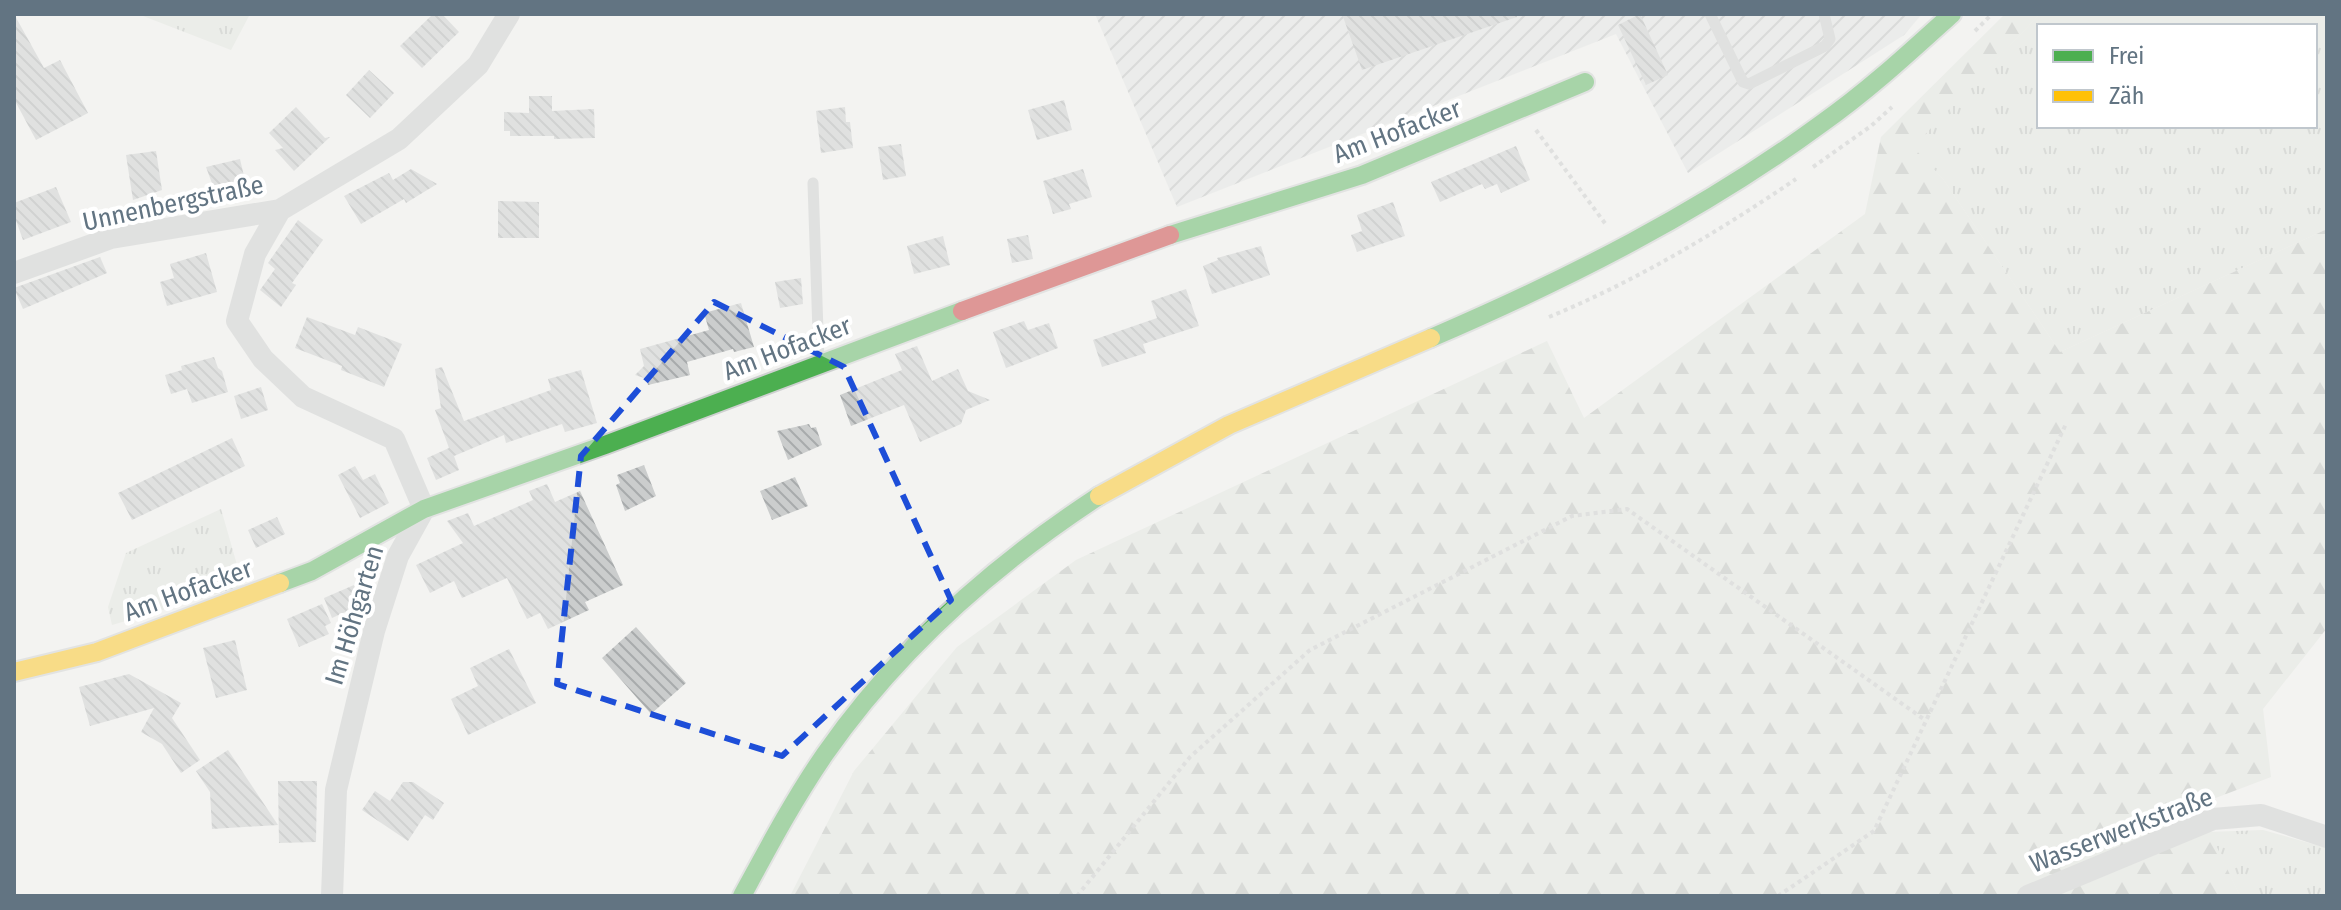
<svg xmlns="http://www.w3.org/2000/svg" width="2341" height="910" font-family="'Fira Sans Condensed',sans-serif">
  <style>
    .industrial { fill: url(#industrial-furrows) }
    .grass { fill: url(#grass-tufts); fill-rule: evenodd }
    .forest { fill: url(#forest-firs) }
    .building { fill: url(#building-back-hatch) }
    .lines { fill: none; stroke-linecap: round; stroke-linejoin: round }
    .fast-casing { stroke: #cfd1d1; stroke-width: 22 }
    .slow-casing { stroke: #cfd1d1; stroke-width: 22 }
    .jam-casing { stroke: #cfd1d1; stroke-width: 22 }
    .path { stroke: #c8c9c9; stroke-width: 4; stroke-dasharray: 4 4; stroke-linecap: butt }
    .lane { stroke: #cacccc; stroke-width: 11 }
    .street { stroke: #cacccc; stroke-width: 22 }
    .fast { stroke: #4caf50; stroke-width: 18 }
    .slow { stroke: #ffc107; stroke-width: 18 }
    .jam { stroke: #c62828; stroke-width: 18 }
    .marked { fill: none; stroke: #1d4ed8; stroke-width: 6; stroke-dasharray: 16 10; stroke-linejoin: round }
    .labels { text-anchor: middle; stroke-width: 8; stroke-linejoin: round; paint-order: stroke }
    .street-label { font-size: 26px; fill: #627482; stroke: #fff }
  </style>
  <defs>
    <pattern id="industrial-furrows" width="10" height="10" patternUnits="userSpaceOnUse" patternTransform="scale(2)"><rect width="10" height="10" fill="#e3e5e4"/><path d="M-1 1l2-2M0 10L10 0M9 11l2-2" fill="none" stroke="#bbbebe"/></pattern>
    <pattern id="grass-tufts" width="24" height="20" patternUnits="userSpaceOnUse" patternTransform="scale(2)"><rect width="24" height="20" fill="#e2e6df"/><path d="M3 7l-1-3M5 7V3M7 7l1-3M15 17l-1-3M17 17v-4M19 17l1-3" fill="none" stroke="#bbbfba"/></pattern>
    <pattern id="forest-firs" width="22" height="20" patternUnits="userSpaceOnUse" patternTransform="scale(2)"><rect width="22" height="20" fill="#e2e6df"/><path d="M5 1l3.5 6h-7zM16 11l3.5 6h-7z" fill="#bbbfba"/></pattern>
    <pattern id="building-back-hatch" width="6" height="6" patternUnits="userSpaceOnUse" patternTransform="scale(2)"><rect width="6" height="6" fill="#cbcdcd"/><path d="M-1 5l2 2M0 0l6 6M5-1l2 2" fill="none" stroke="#a8abac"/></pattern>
  </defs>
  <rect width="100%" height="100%" fill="#f3f3f1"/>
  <path class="industrial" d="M 1095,14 L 1922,14 L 1904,35 L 1688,173 L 1616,34 L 1177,207 Z"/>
  <path class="grass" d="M 138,14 L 250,14 L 231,50 Z
    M 2040,14 L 2327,14 L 2327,229 L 2060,352 L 1943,179 L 1912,147 ZM 2039,26 L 2315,26 L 2315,126 L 2039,126 Z
    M 221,509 L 243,586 L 112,625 L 108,607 L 126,553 Z
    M 2263,830 L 2327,848 L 2327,896 L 2240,896 L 2209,832 Z"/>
  <path class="forest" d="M 2005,14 L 2040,14 L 1913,147 L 1943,179 L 2060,352 L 2327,229 L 2327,628 L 2263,709 L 2271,777 L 2197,805 L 2240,896 L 790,896 L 854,771 L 957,647 L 1076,560 L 1547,341 L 1584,418 L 1865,214 L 1881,137 Z"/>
  <path class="building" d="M 14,14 L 44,68 L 60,60 L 88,113 L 36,140 L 14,99 Z
    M 433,14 L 442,14 L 459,32 L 422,68 L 400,46 Z
    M 1342,14 L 1517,14 L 1517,17 L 1362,70 Z
    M 1640,14 L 1668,75 L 1646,85 L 1618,25 Z
    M 369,70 L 394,93 L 370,118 L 346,95 Z
    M 529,96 L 552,96 L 552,111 L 594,109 L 595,138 L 554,139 L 554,136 L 510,136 L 510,131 L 504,131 L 504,112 L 529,113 Z
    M 1064,100 L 1072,130 L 1037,140 L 1028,110 Z
    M 296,107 L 325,138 L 330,137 L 294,171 L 275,150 L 283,148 L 269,133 Z
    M 845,107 L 846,122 L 850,122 L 853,148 L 821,153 L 816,111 Z
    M 901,144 L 906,176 L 883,180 L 878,147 Z
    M 1516,146 L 1530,180 L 1501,193 L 1497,184 L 1485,189 L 1482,184 L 1440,202 L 1431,182 Z
    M 156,151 L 162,190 L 133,200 L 126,155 Z
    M 240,159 L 247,189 L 217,197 L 206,167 Z
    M 411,169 L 437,184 L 406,203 L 404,199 L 361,224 L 344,196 L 389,173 L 393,180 Z
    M 1083,169 L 1092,197 L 1069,204 L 1071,209 L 1053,214 L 1043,181 Z
    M 56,187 L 71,222 L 23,240 L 14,215 L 14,203 Z
    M 498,201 L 539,202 L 539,238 L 498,238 Z
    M 1393,202 L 1405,236 L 1357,252 L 1351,235 L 1362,231 L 1357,215 Z
    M 298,220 L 323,240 L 292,283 L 296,285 L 281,307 L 260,290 L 275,269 L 268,263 Z
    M 1028,235 L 1033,259 L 1012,263 L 1007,239 Z
    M 943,236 L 950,265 L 914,274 L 907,246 Z
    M 1261,246 L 1270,275 L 1212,294 L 1203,266 L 1218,260 L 1217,258 Z
    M 206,253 L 217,292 L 167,306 L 160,282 L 174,278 L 170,264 Z
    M 100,257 L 107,273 L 23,309 L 14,288 Z
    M 801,278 L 803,304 L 780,308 L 775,282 Z
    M 1186,289 L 1199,326 L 1143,344 L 1146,353 L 1102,367 L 1093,340 L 1157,318 L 1151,301 Z
    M 741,303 L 754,347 L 734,352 L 733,349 L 687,362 L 690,375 L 648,385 L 647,379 L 635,375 L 644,366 L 640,349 L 709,330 L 704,313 Z
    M 307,317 L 355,335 L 358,327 L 402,344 L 384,387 L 341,370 L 342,366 L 295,348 Z
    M 1024,321 L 1028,330 L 1049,323 L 1058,348 L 1006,368 L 993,332 Z
    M 917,346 L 932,381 L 958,369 L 968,391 L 990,400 L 966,410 L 961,424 L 920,442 L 904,405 L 851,426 L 840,395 L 902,370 L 895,354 Z
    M 214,357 L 218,368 L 222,371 L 228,392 L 192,403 L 187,389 L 171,394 L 165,375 L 182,370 L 181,366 Z
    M 442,367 L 464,421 L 551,390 L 548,379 L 581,370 L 597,423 L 565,432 L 562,424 L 506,443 L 504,435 L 454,456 L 459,470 L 436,480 L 427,458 L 449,448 L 435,410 L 441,408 L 435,369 Z
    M 261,387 L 268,410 L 241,419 L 234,396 Z
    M 809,424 L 811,428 L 816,427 L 822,445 L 788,460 L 777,431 Z
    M 232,438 L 245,466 L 132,520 L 118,493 Z
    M 644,465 L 656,496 L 625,511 L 616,485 L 620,483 L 617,475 Z
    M 355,466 L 363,480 L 375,474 L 389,503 L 360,518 L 338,475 Z
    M 795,477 L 808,506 L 772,520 L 760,491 Z
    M 547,484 L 555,502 L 580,491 L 623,585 L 585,602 L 589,610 L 548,629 L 540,613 L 527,619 L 507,578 L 462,598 L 454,581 L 430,593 L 416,565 L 463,543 L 447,521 L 468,513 L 474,526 L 533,500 L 529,491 Z
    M 277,517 L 285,534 L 256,548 L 248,530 Z
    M 354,585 L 363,604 L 332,618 L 324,598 Z
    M 322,604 L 331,623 L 325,626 L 329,634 L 299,647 L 287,619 Z
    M 636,627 L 686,683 L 651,714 L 602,658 Z
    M 235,640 L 247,690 L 216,698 L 203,648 Z
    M 509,649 L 536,703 L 468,735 L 451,699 L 478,686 L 470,668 Z
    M 129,674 L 181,703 L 172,718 L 200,760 L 181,773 L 162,744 L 141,732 L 154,708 L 90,726 L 79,687 Z
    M 228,750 L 278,825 L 212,829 L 210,792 L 196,771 Z
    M 278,781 L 317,781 L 316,842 L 279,843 Z
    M 403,782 L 413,782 L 444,803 L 433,820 L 425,815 L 408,841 L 362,810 L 375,791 L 390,801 Z"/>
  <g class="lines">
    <g class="fast-casing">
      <path id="fast" d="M 1170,235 L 1362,175 L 1585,82
        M 1431,338 C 1568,279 1701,212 1821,124 C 1868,91 1910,52 1952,14
        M 280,583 L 312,571 L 424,509 L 605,445 L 962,311
        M 742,896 C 768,848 794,799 825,754 C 898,649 992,566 1099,496"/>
    </g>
    <g class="slow-casing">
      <path id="slow" d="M 1099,496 L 1229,425 L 1431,338
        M 14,672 L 97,652 L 280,583"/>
    </g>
    <g class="jam-casing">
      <path id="jam" d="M 962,311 L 1170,235"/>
    </g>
    <path class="path" d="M 1975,31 L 1992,14
      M 1536,130 L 1607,226
      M 1813,167 L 1871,126 L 1892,107
      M 1549,317 C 1636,281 1718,232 1796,179
      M 1077,896 L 1190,757 L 1310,650 L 1572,516 L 1627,509 L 1925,720
      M 1778,896 L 1874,831 L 2066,424"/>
    <path class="lane" d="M 1710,14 L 1743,82 L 1749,84 L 1825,46 L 1830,39 L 1824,14
      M 813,183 L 819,362"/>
    <path class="street" d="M 280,210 L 255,254 L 237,321 L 263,359 L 303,397 L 394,439 L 424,509 L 398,556 L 374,631 L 336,790 L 332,896
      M 14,273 L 111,238 L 280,210 L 399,139 L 478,65 L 509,14
      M 2028,896 L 2213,819 L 2261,815 L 2327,837"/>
    <use href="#fast" class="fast"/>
    <use href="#slow" class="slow"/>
    <use href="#jam" class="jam"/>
  </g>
  <path d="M0 0H2341V910H0ZM 714,302 L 844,367 L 951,600 L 782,756 L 557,684 L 581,456 Z" fill="#f3f3f1" fill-opacity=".55" fill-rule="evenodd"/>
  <path class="marked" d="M 714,302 L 844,367 L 951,600 L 782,756 L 557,684 L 581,456 Z"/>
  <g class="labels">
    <g class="street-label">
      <text transform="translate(1397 131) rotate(-21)" y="9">Am Hofacker</text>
      <text transform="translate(173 203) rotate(-12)" y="9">Unnenbergstraße</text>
      <text transform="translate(787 348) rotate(-21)" y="9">Am Hofacker</text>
      <text transform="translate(188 590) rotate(-20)" y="9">Am Hofacker</text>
      <text transform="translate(354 615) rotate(-73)" y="9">Im Höhgarten</text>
      <text transform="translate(2121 830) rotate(-21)" y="9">Wasserwerkstraße</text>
    </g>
  </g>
  <rect width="2341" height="910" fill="none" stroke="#627482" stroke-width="32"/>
  <rect x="2037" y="24" width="280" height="104" fill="#ffffff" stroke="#c0c7cd" stroke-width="2"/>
  <rect x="2053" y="50" width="40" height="12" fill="#4caf50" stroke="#c0c7cd" stroke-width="2"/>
  <text x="2109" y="64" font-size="24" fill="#627482">Frei</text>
  <rect x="2053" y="90" width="40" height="12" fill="#ffc107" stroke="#c0c7cd" stroke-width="2"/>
  <text x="2109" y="104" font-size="24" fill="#627482">Zäh</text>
</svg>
